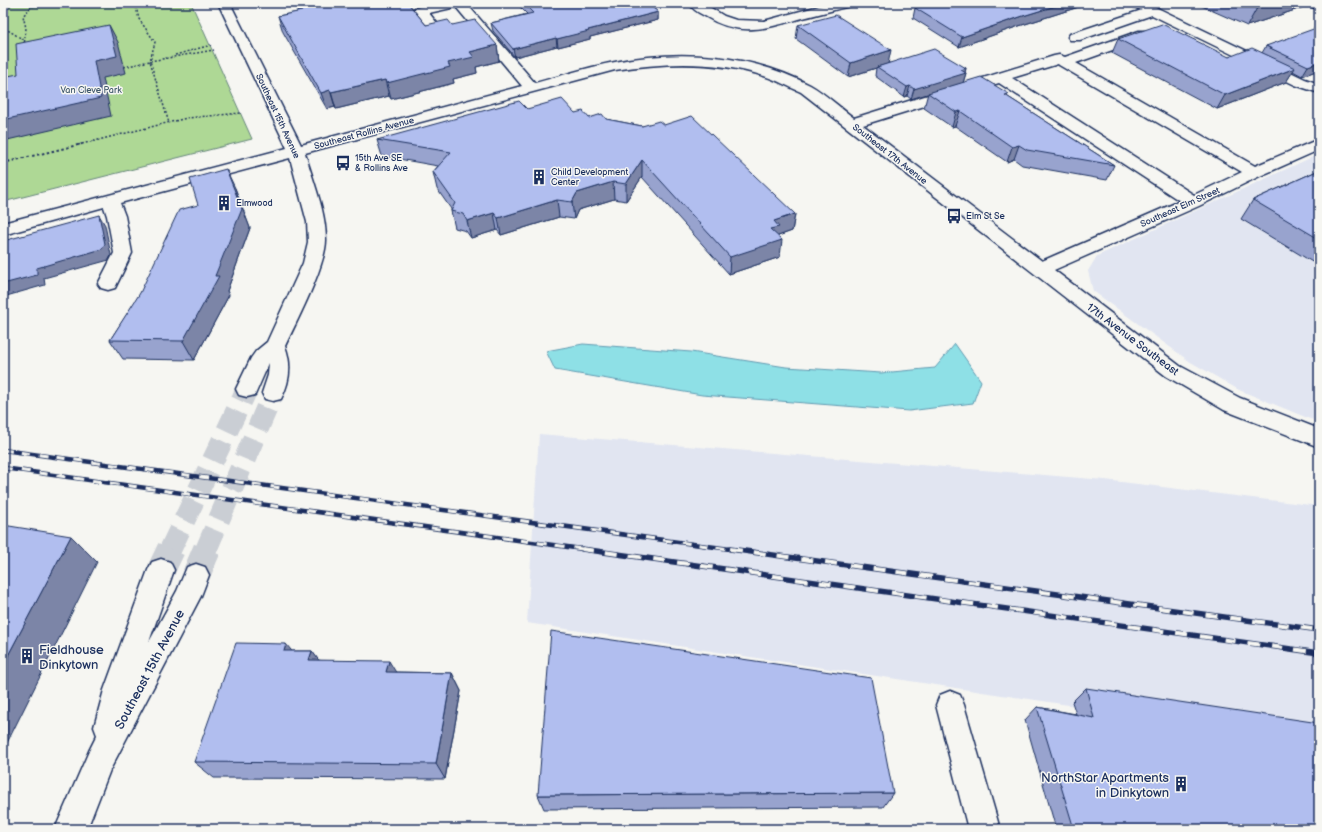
<svg xmlns="http://www.w3.org/2000/svg" width="1322" height="832" font-family="'Balsamiq Sans',sans-serif">
  <style>
    .built { fill: #e1e5f1 }
    .green { fill: #aed895; stroke: #64847a }
    .water { fill: #8ee0e6; stroke: #6099b0 }
    .lines { fill: none; stroke-linecap: round; stroke-linejoin: round }
    .minor-tunnel-far1 { stroke: #caced4; stroke-width: 22; stroke-dasharray: 22 11; stroke-linecap: butt }
    .minor-tunnel { stroke: #caced4; stroke-width: 28; stroke-dasharray: 28 14; stroke-linecap: butt }
    .minor-casing { stroke: #1b2f5e; stroke-width: 3 }
    .path-far1 { stroke: #1b2f5e; stroke-width: 1.5; stroke-dasharray: 2 2; stroke-linecap: butt }
    .path { stroke: #1b2f5e; stroke-width: 2; stroke-dasharray: 2.5 2.5; stroke-linecap: butt }
    .minor { fill: #f6f6f2; fill-rule: evenodd }
    .rail-far1-casing { stroke: #1b2f5e; stroke-width: 4.5 }
    .rail-casing { stroke: #1b2f5e; stroke-width: 5.5 }
    .rail-far1 { stroke: #f6f6f2; stroke-width: 3; stroke-dasharray: 9; stroke-linecap: butt }
    .rail { stroke: #f6f6f2; stroke-width: 4; stroke-dasharray: 12; stroke-linecap: butt }
    .wall { fill: #98a3ce; stroke: #1b2f5e }
    .shaded-wall { fill: #7c85a7; stroke: #1b2f5e }
    .building { fill: #b1beef; stroke: #1b2f5e }
    .labels { text-anchor: middle; stroke-width: 3; stroke-linejoin: round; paint-order: stroke }
    .far-park-label { font-size: 9px; fill: #40596c; stroke: #f6f6f2 }
    .far-street-label { font-size: 9px; fill: #1b2f5e; stroke: #f6f6f2 }
    .far-poi-label { font-size: 9px; fill: #1b2f5e; stroke: #f6f6f2; text-anchor: start }
    .street-label { font-size: 11px; fill: #1b2f5e; stroke: #f6f6f2 }
    .near-poi-label { font-size: 13px; fill: #1b2f5e; stroke: #f6f6f2; text-anchor: start }
    .near-street-label { font-size: 13px; fill: #1b2f5e; stroke: #f6f6f2 }
  </style>
  <rect width="100%" height="100%" fill="#f6f6f2"/>
  <filter id="ink" filterUnits="userSpaceOnUse"><feTurbulence type="fractalNoise" baseFrequency=".025" numOctaves="2"/><feDisplacementMap in="SourceGraphic" scale="8" xChannelSelector="R" yChannelSelector="G"/><feConvolveMatrix kernelMatrix="1 2 1 2 8 2 1 2 1" color-interpolation-filters="sRGB"/></filter>
  <g filter="url(#ink)">
    <path class="built" d="M 1319,154 L 1319,421 L 1310,419 L 1239,390 L 1189,361 L 1093,291 L 1088,271 L 1097,256 Z
      M 539,434 L 1105,480 L 1319,506 L 1319,743 L 527,623 Z"/>
    <path class="green" d="M 3,3 L 191,3 L 252,139 L 3,202 Z"/>
    <path class="water" d="M 583,344 L 691,352 L 786,367 L 881,373 L 935,368 L 955,344 L 981,381 L 973,403 L 909,411 L 702,395 L 555,370 L 546,351 Z"/>
    <g class="lines">
      <path class="minor-tunnel-far1" d="M 170,550 L 247,389
        M 206,550 L 273,393"/>
      <path class="minor-tunnel" d="M 161,570 L 171,549
        M 196,575 L 207,549"/>
      <g class="minor-casing">
        <path id="minor" d="M 218,3 L 230,3 L 301,145 L 522,86 L 456,7 L 429,13 L 444,32 L 442,35 L 432,35 L 413,11 L 415,8 L 439,3 L 466,3 L 535,83 C 561,76 588,67 615,62 C 680,49 751,54 810,85 C 826,94 840,108 854,118 L 1054,56 L 1059,55 L 1065,57 L 1139,31 L 1149,31 L 1151,34 L 1149,37 L 1076,63 L 1255,166 L 1319,139 L 1319,150 L 1260,176 L 1199,206 L 1054,270 L 1180,366 L 1240,398 L 1319,429 L 1319,447 L 1224,410 L 1166,376 L 801,92 C 789,87 777,80 764,76 C 716,60 665,62 615,70 L 305,153 C 313,181 326,211 326,240 C 326,265 297,321 285,346 C 292,364 290,382 281,399 L 273,401 L 265,399 L 262,393 L 268,375 L 269,363 L 255,395 L 247,397 L 239,395 L 236,389 L 251,358 L 256,351 L 267,342 L 303,263 L 308,242 L 307,222 L 290,158 L 120,203 L 125,216 L 132,253 L 115,288 L 108,290 L 101,288 L 98,284 L 114,253 L 107,216 L 104,207 L 3,235 L 3,223 L 287,148 ZM 1058,64 L 1059,65 L 1242,172 L 1194,195 L 1012,78 ZM 999,83 L 1180,201 L 1042,261 L 863,125 Z
          M 689,3 L 703,3 L 724,16 L 736,20 L 764,21 L 830,3 L 851,3 L 850,6 C 833,10 816,15 799,19 C 765,29 738,37 705,16 C 699,13 692,9 689,3 Z
          M 1131,3 L 1147,3 L 1305,79 L 1319,84 L 1319,93 L 1295,85 L 1152,15 L 1080,40 L 1070,40 L 1068,37 L 1070,34 L 1142,10 L 1132,6 Z
          M 1308,3 L 1319,3 L 1319,9 L 1309,6 Z
          M 161,559 L 170,562 L 174,570 L 149,642 L 177,591 L 187,567 L 196,564 L 205,567 L 209,575 L 201,596 L 110,770 L 87,829 L 55,829 L 89,751 L 97,735 L 94,727 L 104,690 L 148,570 L 152,562 Z
          M 950,691 L 960,695 L 964,705 L 1000,829 L 968,829 L 936,705 L 940,695 Z"/>
      </g>
      <path class="path-far1" d="M 135,3 L 139,19 L 155,42 L 150,61 L 214,50
        M 3,10 L 15,3
        M 3,20 L 6,29 L 24,40
        M 24,46 L 26,28 L 23,16 L 31,7 L 41,3
        M 175,55 L 211,45
        M 124,67 L 150,61 L 169,123
        M 78,145 L 187,118 L 241,113"/>
      <path class="path" d="M 3,163 L 82,144"/>
      <use href="#minor" class="minor"/>
      <g class="rail-far1-casing">
        <path id="rail-far1" d="M 3,450 L 737,550
          M 3,468 L 589,550"/>
      </g>
      <g class="rail-casing">
        <path id="rail" d="M 582,549 L 1319,653
          M 730,549 L 1319,630"/>
      </g>
      <use href="#rail-far1" class="rail-far1"/>
      <use href="#rail" class="rail"/>
    </g>
    <path class="wall" d="M 294,3 L 408,3 L 426,25 L 452,25 L 497,45 L 499,61 L 476,67 L 477,73 L 453,79 L 454,83 L 391,99 L 389,96 L 336,109 L 335,107 L 327,109 L 283,32 L 278,16 L 298,12 L 296,8 Z
      M 516,3 L 647,3 L 658,12 L 658,20 L 590,37 L 590,39 L 558,47 L 557,46 L 515,57 L 493,31 L 491,23 L 527,14 Z
      M 933,3 L 1088,3 L 1088,4 L 1019,26 L 959,47 L 913,18 L 915,8 Z
      M 1195,3 L 1309,3 L 1307,6 L 1247,26 Z
      M 798,25 L 888,63 L 966,68 L 965,72 L 966,73 L 963,83 L 1008,97 L 1114,165 L 1107,180 L 1022,165 L 1014,159 L 1007,162 L 955,126 L 952,127 L 924,108 L 928,93 L 911,99 L 907,96 L 904,97 L 875,76 L 876,68 L 848,77 L 796,39 Z
      M 1118,39 L 1229,57 L 1262,53 L 1266,46 L 1319,70 L 1302,76 L 1293,71 L 1286,82 L 1217,109 L 1112,53 Z
      M 527,109 L 575,113 L 589,118 L 606,119 L 642,126 L 664,125 L 795,214 L 792,231 L 778,236 L 780,257 L 729,274 L 642,177 L 626,201 L 614,199 L 578,210 L 574,219 L 559,217 L 501,235 L 497,230 L 471,238 L 466,231 L 455,228 L 451,211 L 451,209 L 437,189 L 433,172 L 438,166 L 382,156 L 377,140 Z
      M 1319,170 L 1319,266 L 1241,219 L 1253,200 Z
      M 235,188 L 250,228 L 227,291 L 229,295 L 194,360 L 123,359 L 110,340 L 198,205 Z
      M 292,651 L 312,651 L 318,660 L 396,672 L 452,673 L 461,691 L 445,779 L 214,778 L 194,762 Z
      M 1086,688 L 1319,829 L 1056,829 L 1025,720 L 1037,707 L 1076,714 L 1072,702 Z
      M 893,793 L 883,807 L 544,809 L 538,795 Z"/>
    <path class="shaded-wall" d="M 1065,3 L 1088,3 L 1088,4 L 1019,26 L 959,47 L 962,37 L 1023,16 Z
      M 1271,3 L 1309,3 L 1307,6 L 1247,26 L 1257,8 Z
      M 658,12 L 658,20 L 590,37 L 590,39 L 558,47 L 557,39 L 588,30 Z
      M 109,25 L 118,42 L 126,73 L 103,78 L 111,116 L 3,141 L 3,120 L 94,61 Z
      M 556,38 L 557,46 L 515,57 L 513,49 Z
      M 497,45 L 499,61 L 476,67 L 477,73 L 453,79 L 454,83 L 391,99 L 387,83 L 448,63 L 470,52 Z
      M 891,50 L 888,64 L 877,67 L 876,68 L 848,77 L 851,63 Z
      M 1319,62 L 1319,70 L 1302,76 L 1308,66 Z
      M 966,68 L 965,73 L 966,73 L 963,83 L 911,99 L 914,89 Z
      M 1295,68 L 1286,82 L 1217,109 L 1225,95 Z
      M 385,80 L 389,96 L 336,109 L 331,92 Z
      M 910,86 L 907,96 L 904,97 L 907,87 Z
      M 330,90 L 335,107 L 327,109 L 321,93 Z
      M 960,111 L 955,126 L 952,127 L 956,112 Z
      M 1019,145 L 1014,159 L 1007,162 L 1012,147 Z
      M 642,160 L 642,177 L 626,201 L 626,184 Z
      M 226,169 L 235,188 L 250,228 L 227,291 L 229,295 L 194,360 L 183,341 L 215,276 Z
      M 613,182 L 614,199 L 578,210 L 574,219 L 572,202 L 577,193 Z
      M 557,200 L 559,217 L 501,235 L 498,218 Z
      M 494,213 L 497,230 L 471,238 L 467,221 Z
      M 795,214 L 792,231 L 778,236 L 782,240 L 780,257 L 729,274 L 730,257 L 770,229 L 774,221 Z
      M 99,215 L 105,225 L 111,255 L 109,260 L 44,278 L 45,285 L 3,297 L 3,284 L 37,268 Z
      M 71,536 L 97,562 L 3,751 L 3,665 Z
      M 286,644 L 301,662 L 284,651 Z
      M 312,651 L 326,670 L 309,660 Z
      M 389,661 L 400,679 L 386,672 Z
      M 452,673 L 461,691 L 445,779 L 436,764 Z"/>
    <path class="building" d="M 297,3 L 408,3 L 426,25 L 448,20 L 452,25 L 475,20 L 497,45 L 470,52 L 474,57 L 448,63 L 450,67 L 387,83 L 385,80 L 331,92 L 330,90 L 321,93 L 278,16 L 302,11 Z
      M 523,3 L 647,3 L 658,12 L 588,30 L 589,31 L 557,39 L 556,38 L 513,49 L 491,23 L 533,13 Z
      M 933,3 L 1065,3 L 1023,16 L 962,37 L 915,8 Z
      M 1245,3 L 1271,3 L 1257,8 Z
      M 836,15 L 891,50 L 851,63 L 798,25 Z
      M 1162,24 L 1229,57 L 1252,48 L 1295,68 L 1225,95 L 1118,39 Z
      M 109,25 L 117,56 L 94,61 L 101,98 L 3,120 L 3,77 L 18,74 L 16,44 Z
      M 1319,27 L 1319,62 L 1308,66 L 1266,46 Z
      M 934,49 L 966,68 L 961,70 L 966,73 L 914,89 L 910,86 L 907,87 L 877,67 Z
      M 981,77 L 1009,94 L 1005,95 L 1114,165 L 1027,150 L 1019,145 L 1012,147 L 960,111 L 956,112 L 928,93 Z
      M 562,99 L 575,113 L 583,111 L 589,118 L 602,114 L 606,119 L 642,126 L 659,121 L 664,125 L 692,116 L 795,214 L 774,221 L 779,227 L 770,229 L 782,240 L 730,257 L 642,160 L 626,184 L 613,182 L 577,193 L 572,202 L 557,200 L 498,218 L 494,213 L 467,221 L 463,214 L 451,211 L 455,203 L 433,172 L 451,152 L 377,140 L 519,101 L 527,109 Z
      M 226,169 L 242,209 L 215,276 L 219,276 L 183,341 L 110,340 L 140,293 L 179,210 L 198,205 L 190,179 Z
      M 1319,170 L 1319,239 L 1253,200 Z
      M 99,215 L 105,244 L 102,249 L 37,268 L 37,275 L 3,284 L 3,241 Z
      M 3,525 L 71,536 L 3,665 Z
      M 551,631 L 871,678 L 893,793 L 538,795 Z
      M 236,643 L 286,644 L 284,651 L 312,651 L 309,660 L 389,661 L 386,672 L 452,673 L 436,764 L 194,762 Z
      M 1086,688 L 1319,723 L 1319,829 L 1074,829 L 1037,707 L 1094,718 Z"/>
  </g>
  <defs>
    <g id="bus-bare" transform="scale(1.2)"><path d="M-5-6H5V4H4V6H2V4H-2V6H-4V4H-5ZM-3.5-4V0h7V-4ZM-3.5 1.2v1.5H-2V1.2ZM2 1.2v1.5H3.5V1.2Z" fill="#1b2f5e" stroke="#f6f6f2" stroke-width="2.5" paint-order="stroke"/></g>
    <g id="building-bare" transform="scale(1.2)"><path d="M-4-6H4V6H1V3H-1V6H-4ZM-2.5-4.3h1.7v1.8h-1.7ZM.8-4.3h1.7v1.8H.8ZM-2.5-1h1.7V.8h-1.7ZM.8-1h1.7V.8H.8Z" fill="#1b2f5e" stroke="#f6f6f2" stroke-width="2.5" paint-order="stroke"/></g>
  </defs>
  <g fill-rule="evenodd">
    <use href="#bus-bare" x="343" y="163"/>
    <use href="#building-bare" x="539" y="177"/>
    <use href="#building-bare" x="224" y="203"/>
    <use href="#bus-bare" x="954" y="216"/>
    <use href="#building-bare" x="27" y="656"/>
    <use href="#building-bare" x="1181" y="784"/>
  </g>
  <g class="labels">
    <g class="far-park-label">
      <text x="91" y="93">Van Cleve Park</text>
    </g>
    <g class="far-street-label">
      <text transform="translate(278 116) rotate(65)" y="3">Southeast 15th Avenue</text>
      <text transform="translate(364 133) rotate(-15)" y="3">Southeast Rollins Avenue</text>
      <text transform="translate(890 154) rotate(38)" y="3">Southeast 17th Avenue</text>
      <text transform="translate(1180 207) rotate(-24)" y="3">Southeast Elm Street</text>
    </g>
    <g class="far-poi-label">
      <text x="355" y="161">15th Ave SE<tspan x="355" dy="10">&amp; Rollins Ave</tspan></text>
      <text x="551" y="175">Child Development<tspan x="551" dy="10">Center</tspan></text>
      <text x="236" y="206">Elmwood</text>
      <text x="966" y="219">Elm St Se</text>
    </g>
    <g class="street-label">
      <text transform="translate(1133 339) rotate(37)" y="4">17th Avenue Southeast</text>
    </g>
    <g class="near-poi-label">
      <text x="39" y="654">Fieldhouse<tspan x="39" dy="15">Dinkytown</tspan></text>
      <text x="1169" y="782" text-anchor="end">NorthStar Apartments<tspan x="1169" dy="15">in Dinkytown</tspan></text>
    </g>
    <g class="near-street-label">
      <text transform="translate(149 669) rotate(-62)" y="5">Southeast 15th Avenue</text>
    </g>
  </g>
  <rect width="1322" height="832" fill="none" stroke="#f6f6f2" stroke-width="16"/>
  <rect x="8" y="8" width="1306" height="816" fill="none" stroke="#1b2f5e" stroke-width="1.5" filter="url(#ink)"/>
</svg>
